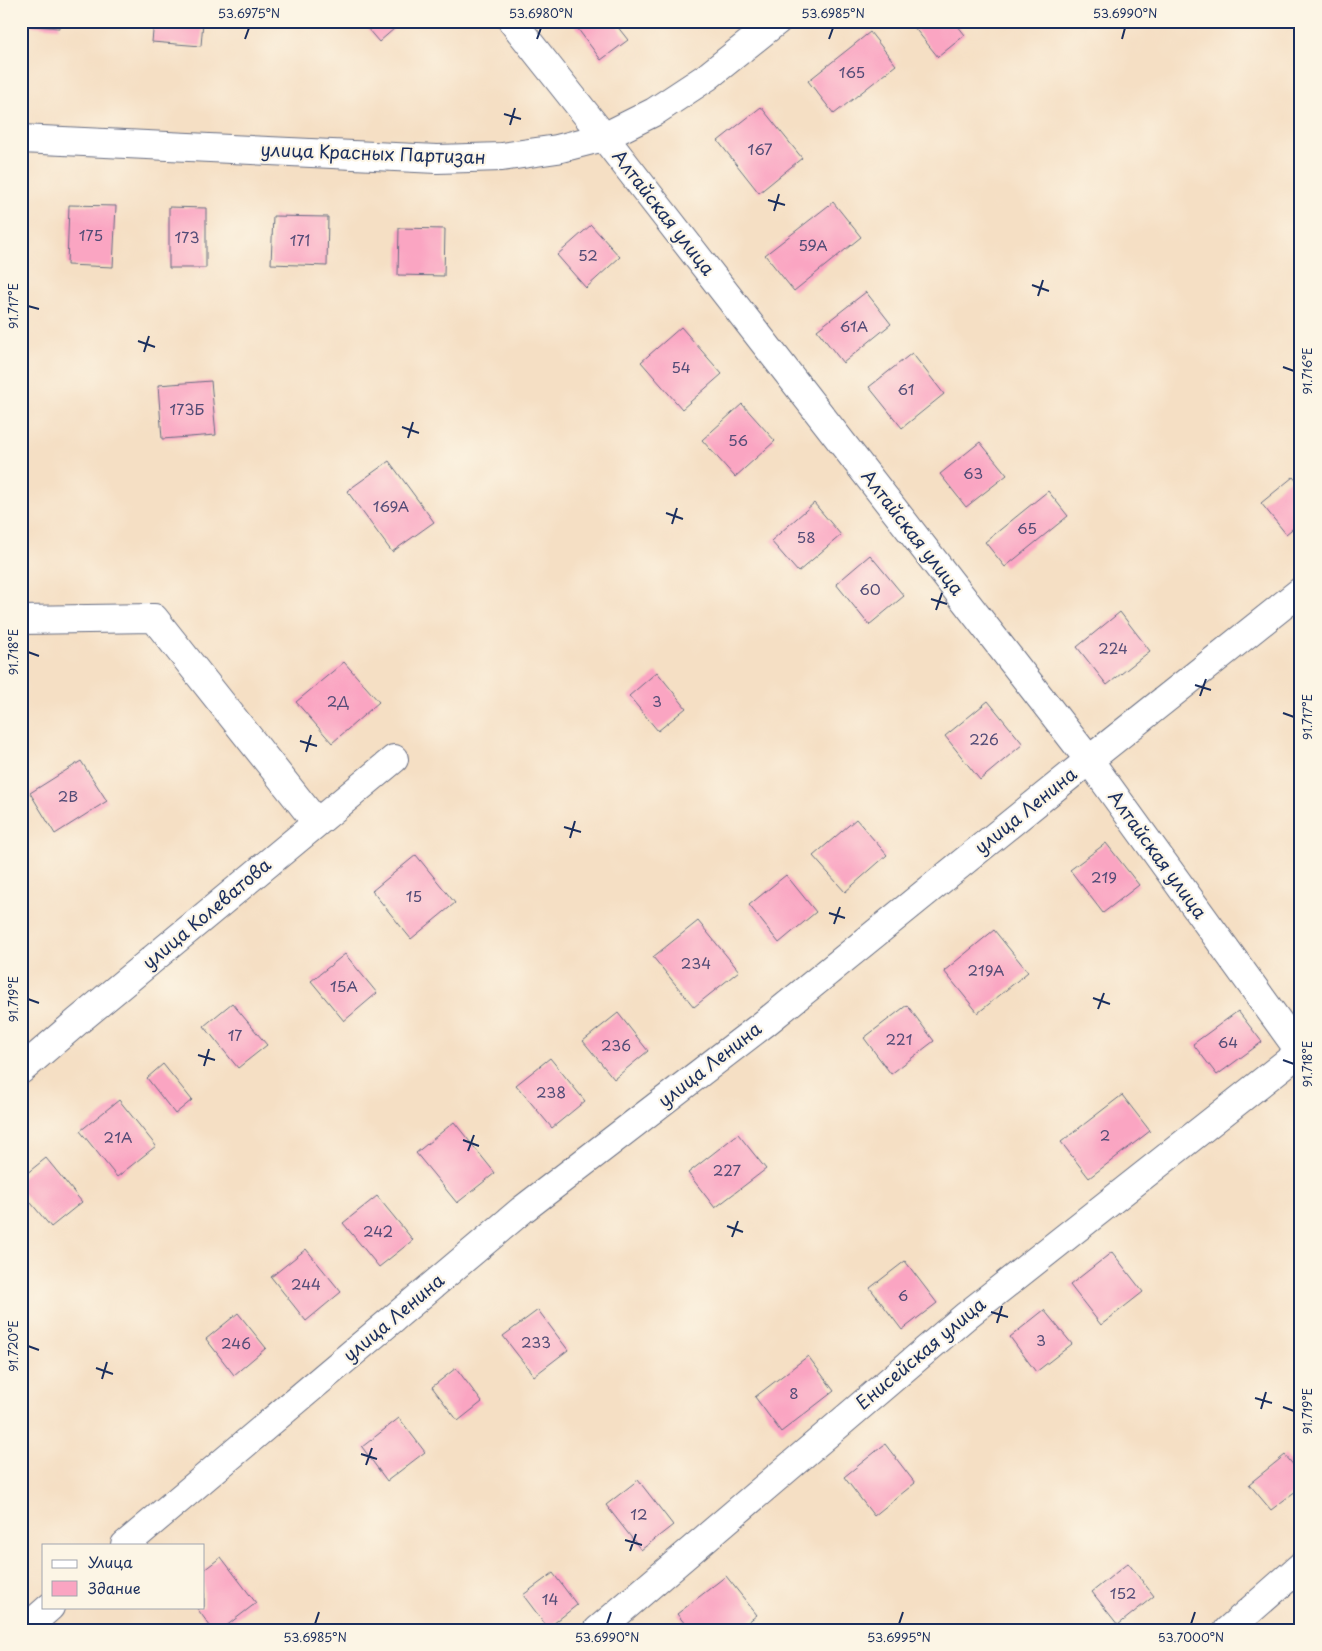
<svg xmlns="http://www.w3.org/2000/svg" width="1322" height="1651" font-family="'Playpen Sans',sans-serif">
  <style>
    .building { fill: #faa5c2 }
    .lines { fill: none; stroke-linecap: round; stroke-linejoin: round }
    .minor-casing { stroke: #676d82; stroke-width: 30 }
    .secondary-casing { stroke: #676d82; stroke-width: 30 }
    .minor { stroke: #fff; stroke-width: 28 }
    .secondary { stroke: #fff; stroke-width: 28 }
    .ticks { fill: none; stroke: #1b2f5e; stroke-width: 2 }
    .labels { text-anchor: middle; stroke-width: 4.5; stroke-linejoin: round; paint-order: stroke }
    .number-label { font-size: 15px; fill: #534c77 }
    .street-label { font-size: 18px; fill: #1b2f5e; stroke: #fcf5e5 }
    .neatline { fill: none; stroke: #1b2f5e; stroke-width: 2 }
    .ticks-label { font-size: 12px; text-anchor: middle; fill: #1b2f5e }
  </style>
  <rect width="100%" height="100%" fill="#fcf5e5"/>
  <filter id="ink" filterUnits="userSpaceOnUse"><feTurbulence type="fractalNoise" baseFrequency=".02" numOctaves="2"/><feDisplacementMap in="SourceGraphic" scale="10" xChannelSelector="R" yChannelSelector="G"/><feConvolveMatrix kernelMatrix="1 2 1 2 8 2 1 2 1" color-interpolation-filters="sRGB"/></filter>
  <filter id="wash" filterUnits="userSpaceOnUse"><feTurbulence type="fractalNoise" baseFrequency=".0096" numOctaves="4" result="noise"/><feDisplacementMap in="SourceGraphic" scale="20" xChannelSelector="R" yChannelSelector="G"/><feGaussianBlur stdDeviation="1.12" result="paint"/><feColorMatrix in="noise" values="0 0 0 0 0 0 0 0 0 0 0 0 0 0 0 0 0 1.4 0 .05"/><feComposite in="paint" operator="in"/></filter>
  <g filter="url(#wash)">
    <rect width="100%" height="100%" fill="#f5dfc4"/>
    <g id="blocks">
      <path class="building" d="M 21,21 L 59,21 L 59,28 L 21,25 Z
        M 154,21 L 203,21 L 201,46 L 152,42 Z
        M 361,21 L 403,21 L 379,42 Z
        M 572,21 L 613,21 L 628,40 L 601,60 Z
        M 909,21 L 954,21 L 965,35 L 938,57 Z
        M 870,32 L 896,65 L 834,114 L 808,81 Z
        M 761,107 L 802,158 L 759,193 L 718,141 Z
        M 833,202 L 861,237 L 794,291 L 765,255 Z
        M 69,205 L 116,206 L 113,267 L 67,265 Z
        M 169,207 L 206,208 L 206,268 L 169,268 Z
        M 273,216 L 328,217 L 327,266 L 271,264 Z
        M 591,225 L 620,257 L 586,288 L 557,255 Z
        M 399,228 L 445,229 L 444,276 L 398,275 Z
        M 866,292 L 891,324 L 843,363 L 817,330 Z
        M 681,327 L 722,374 L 682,409 L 641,362 Z
        M 912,353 L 944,394 L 902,428 L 869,387 Z
        M 211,381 L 216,435 L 162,439 L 158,385 Z
        M 742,404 L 775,441 L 735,477 L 702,440 Z
        M 980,442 L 1007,475 L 966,507 L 940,474 Z
        M 389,461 L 434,522 L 392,552 L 347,491 Z
        M 1293,477 L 1301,486 L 1301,522 L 1286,534 L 1261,503 Z
        M 1048,491 L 1068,516 L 1005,567 L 985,542 Z
        M 814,503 L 841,535 L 798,572 L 771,541 Z
        M 870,555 L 904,596 L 869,625 L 836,584 Z
        M 1120,612 L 1150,651 L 1107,685 L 1077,647 Z
        M 344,662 L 379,702 L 332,743 L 296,702 Z
        M 657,672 L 686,708 L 658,731 L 629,696 Z
        M 988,701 L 1023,744 L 980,780 L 945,736 Z
        M 81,761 L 107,801 L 55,834 L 30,793 Z
        M 856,819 L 887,855 L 845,892 L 813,856 Z
        M 1106,843 L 1139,885 L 1103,913 L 1070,870 Z
        M 416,855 L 455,903 L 411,939 L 372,891 Z
        M 786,875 L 816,912 L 779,943 L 749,905 Z
        M 698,921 L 739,971 L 694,1007 L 653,957 Z
        M 994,930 L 1028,972 L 978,1013 L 944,971 Z
        M 345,954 L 377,993 L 344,1021 L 311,981 Z
        M 232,1003 L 267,1045 L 238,1068 L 204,1026 Z
        M 907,1005 L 934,1041 L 891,1074 L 864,1038 Z
        M 1238,1011 L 1262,1042 L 1217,1075 L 1193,1044 Z
        M 618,1013 L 648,1051 L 614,1079 L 583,1041 Z
        M 550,1058 L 585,1101 L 552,1128 L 516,1085 Z
        M 163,1064 L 192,1100 L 175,1114 L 147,1078 Z
        M 1122,1095 L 1150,1131 L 1089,1178 L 1061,1142 Z
        M 119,1100 L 156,1146 L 117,1177 L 80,1131 Z
        M 454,1122 L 495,1173 L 457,1203 L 416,1153 Z
        M 738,1134 L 766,1169 L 715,1208 L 688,1173 Z
        M 46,1158 L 82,1202 L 51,1227 L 21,1191 L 21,1178 Z
        M 377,1196 L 413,1240 L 379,1267 L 343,1223 Z
        M 306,1249 L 341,1292 L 306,1321 L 271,1277 Z
        M 1112,1252 L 1143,1292 L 1101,1325 L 1070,1285 Z
        M 905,1261 L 937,1303 L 902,1330 L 870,1288 Z
        M 538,1310 L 568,1350 L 534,1376 L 503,1336 Z
        M 1044,1310 L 1072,1344 L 1036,1372 L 1010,1337 Z
        M 238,1313 L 266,1348 L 234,1375 L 206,1339 Z
        M 808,1356 L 834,1391 L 781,1432 L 755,1397 Z
        M 456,1368 L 482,1402 L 458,1421 L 432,1387 Z
        M 399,1418 L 425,1452 L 387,1481 L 362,1447 Z
        M 885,1444 L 915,1483 L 874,1516 L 844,1477 Z
        M 1285,1455 L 1301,1474 L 1301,1487 L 1271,1510 L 1249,1484 Z
        M 638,1480 L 673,1525 L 641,1550 L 606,1505 Z
        M 221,1557 L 256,1603 L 221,1630 L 213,1630 L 196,1607 L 204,1607 L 204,1570 Z
        M 1128,1563 L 1154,1596 L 1118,1625 L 1092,1592 Z
        M 553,1573 L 577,1605 L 548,1628 L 523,1595 Z
        M 726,1576 L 757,1615 L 738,1630 L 690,1630 L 677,1614 Z"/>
    </g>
  </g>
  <g filter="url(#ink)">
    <use href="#blocks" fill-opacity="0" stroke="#676d82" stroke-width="1"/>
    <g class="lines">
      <g class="minor-casing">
        <path id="minor" d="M 512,21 L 604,137 L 1089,760 L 1301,1053
          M 21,620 L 154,618 L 316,822
          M 21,1070 L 78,1021 L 394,759
          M 125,1545 L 522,1210 L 765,1023 L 1089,760 L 1301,591
          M 24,1630 L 50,1607
          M 598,1630 L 967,1315 L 1300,1052
          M 1228,1630 L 1301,1566"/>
      </g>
      <g class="secondary-casing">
        <path id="secondary" d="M 21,139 L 437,159 L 502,157 L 557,149 L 604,137 L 654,112 L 707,77 L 777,21"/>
      </g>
      <use href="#minor" class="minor"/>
      <use href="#secondary" class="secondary"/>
    </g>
  </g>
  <path class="ticks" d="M 245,39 L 249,28M 537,39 L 541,28M 829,39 L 833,28M 1122,39 L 1125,28M 504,114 L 521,119M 510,125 L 515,108M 768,200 L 785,205M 774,211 L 779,194M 1032,285 L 1049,291M 1038,296 L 1043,280M 28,306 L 39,309M 138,341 L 155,347M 144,352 L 149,336M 1283,367 L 1294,371M 402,427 L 419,433M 408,438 L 413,422M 666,513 L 683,519M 672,524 L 677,508M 931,599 L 947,604M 936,610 L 942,593M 28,652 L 39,656M 1195,685 L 1211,690M 1200,696 L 1206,679M 1283,713 L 1294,717M 300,741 L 317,746M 306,752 L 311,735M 564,827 L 581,832M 570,838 L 575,821M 829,913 L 845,918M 834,924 L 840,907M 1093,998 L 1110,1004M 28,999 L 39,1003M 1098,1009 L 1104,993M 198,1055 L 215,1060M 1283,1060 L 1294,1064M 204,1066 L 209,1049M 463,1140 L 479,1146M 468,1151 L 474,1135M 727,1226 L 743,1232M 732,1237 L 738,1221M 991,1312 L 1008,1317M 997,1323 L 1002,1306M 28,1346 L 39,1350M 96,1368 L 113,1374M 102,1379 L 107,1362M 1255,1398 L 1272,1403M 1283,1407 L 1294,1411M 1261,1409 L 1266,1392M 361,1454 L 377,1459M 366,1465 L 372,1448M 625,1540 L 642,1545M 630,1551 L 636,1534M 315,1624 L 319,1612M 607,1624 L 611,1612M 899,1624 L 903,1612M 1191,1624 L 1195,1612"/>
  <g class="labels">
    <g class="number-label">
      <text x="852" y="78">165</text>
      <text x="760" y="155">167</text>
      <text x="91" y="241">175</text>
      <text x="187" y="243">173</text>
      <text x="300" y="246">171</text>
      <text x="813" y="251">59А</text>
      <text x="588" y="261">52</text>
      <text x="854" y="332">61А</text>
      <text x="681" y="373">54</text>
      <text x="906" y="395">61</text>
      <text x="187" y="415">173Б</text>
      <text x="738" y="446">56</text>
      <text x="973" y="479">63</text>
      <text x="391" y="512">169А</text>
      <text x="1027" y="534">65</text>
      <text x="806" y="543">58</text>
      <text x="870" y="595">60</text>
      <text x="1113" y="654">224</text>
      <text x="338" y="707">2Д</text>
      <text x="657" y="707">3</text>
      <text x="984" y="745">226</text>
      <text x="68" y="802">2В</text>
      <text x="1104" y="883">219</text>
      <text x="414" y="902">15</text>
      <text x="696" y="969">234</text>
      <text x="986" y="976">219А</text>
      <text x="344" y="992">15А</text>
      <text x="235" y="1041">17</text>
      <text x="899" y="1045">221</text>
      <text x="1228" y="1048">64</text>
      <text x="616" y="1051">236</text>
      <text x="551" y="1098">238</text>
      <text x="1105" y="1141">2</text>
      <text x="118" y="1143">21А</text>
      <text x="727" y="1176">227</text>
      <text x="378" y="1237">242</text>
      <text x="306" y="1290">244</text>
      <text x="903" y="1301">6</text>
      <text x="1041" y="1346">3</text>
      <text x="536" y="1348">233</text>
      <text x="236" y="1349">246</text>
      <text x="794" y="1399">8</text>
      <text x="639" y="1520">12</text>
      <text x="1123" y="1599">152</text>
      <text x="550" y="1605">14</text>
    </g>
    <g class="street-label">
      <text transform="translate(373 154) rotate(2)" y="6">улица Красных Партизан</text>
      <text transform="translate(663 213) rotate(52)" y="6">Алтайская улица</text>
      <text transform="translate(912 533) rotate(52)" y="6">Алтайская улица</text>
      <text transform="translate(1026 811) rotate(-39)" y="6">улица Ленина</text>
      <text transform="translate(1157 855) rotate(54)" y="6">Алтайская улица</text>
      <text transform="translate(207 914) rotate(-40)" y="6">улица Колеватова</text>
      <text transform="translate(710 1065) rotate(-38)" y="6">улица Ленина</text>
      <text transform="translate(394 1318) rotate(-40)" y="6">улица Ленина</text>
      <text transform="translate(921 1354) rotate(-40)" y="6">Енисейская улица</text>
    </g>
  </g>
  <rect width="1322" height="1651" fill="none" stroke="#fcf5e5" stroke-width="55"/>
  <rect x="42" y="1544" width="162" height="65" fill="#fcf5e5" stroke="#a2a6af"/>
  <rect x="52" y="1560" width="25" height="8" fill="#ffffff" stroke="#a2a6af"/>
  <text x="88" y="1568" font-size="15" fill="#1b2f5e">Улица</text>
  <rect x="52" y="1581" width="25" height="15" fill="#faa5c2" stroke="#a2a6af"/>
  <text x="88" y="1594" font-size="15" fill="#1b2f5e">Здание</text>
  <rect x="28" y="28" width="1266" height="1596" class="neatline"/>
  <g class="ticks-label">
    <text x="249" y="18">53.6975°N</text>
    <text x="541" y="18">53.6980°N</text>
    <text x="833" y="18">53.6985°N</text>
    <text x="1125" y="18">53.6990°N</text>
    <text transform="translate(14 306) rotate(-90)" y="4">91.717°E</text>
    <text transform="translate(1308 371) rotate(-90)" y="4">91.716°E</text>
    <text transform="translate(14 652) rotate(-90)" y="4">91.718°E</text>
    <text transform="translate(1308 717) rotate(-90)" y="4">91.717°E</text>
    <text transform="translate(14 999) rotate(-90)" y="4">91.719°E</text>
    <text transform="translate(1308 1064) rotate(-90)" y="4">91.718°E</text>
    <text transform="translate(14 1346) rotate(-90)" y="4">91.720°E</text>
    <text transform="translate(1308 1411) rotate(-90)" y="4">91.719°E</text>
    <text x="315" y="1642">53.6985°N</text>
    <text x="607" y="1642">53.6990°N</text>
    <text x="899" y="1642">53.6995°N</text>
    <text x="1191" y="1642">53.7000°N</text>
  </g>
</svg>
